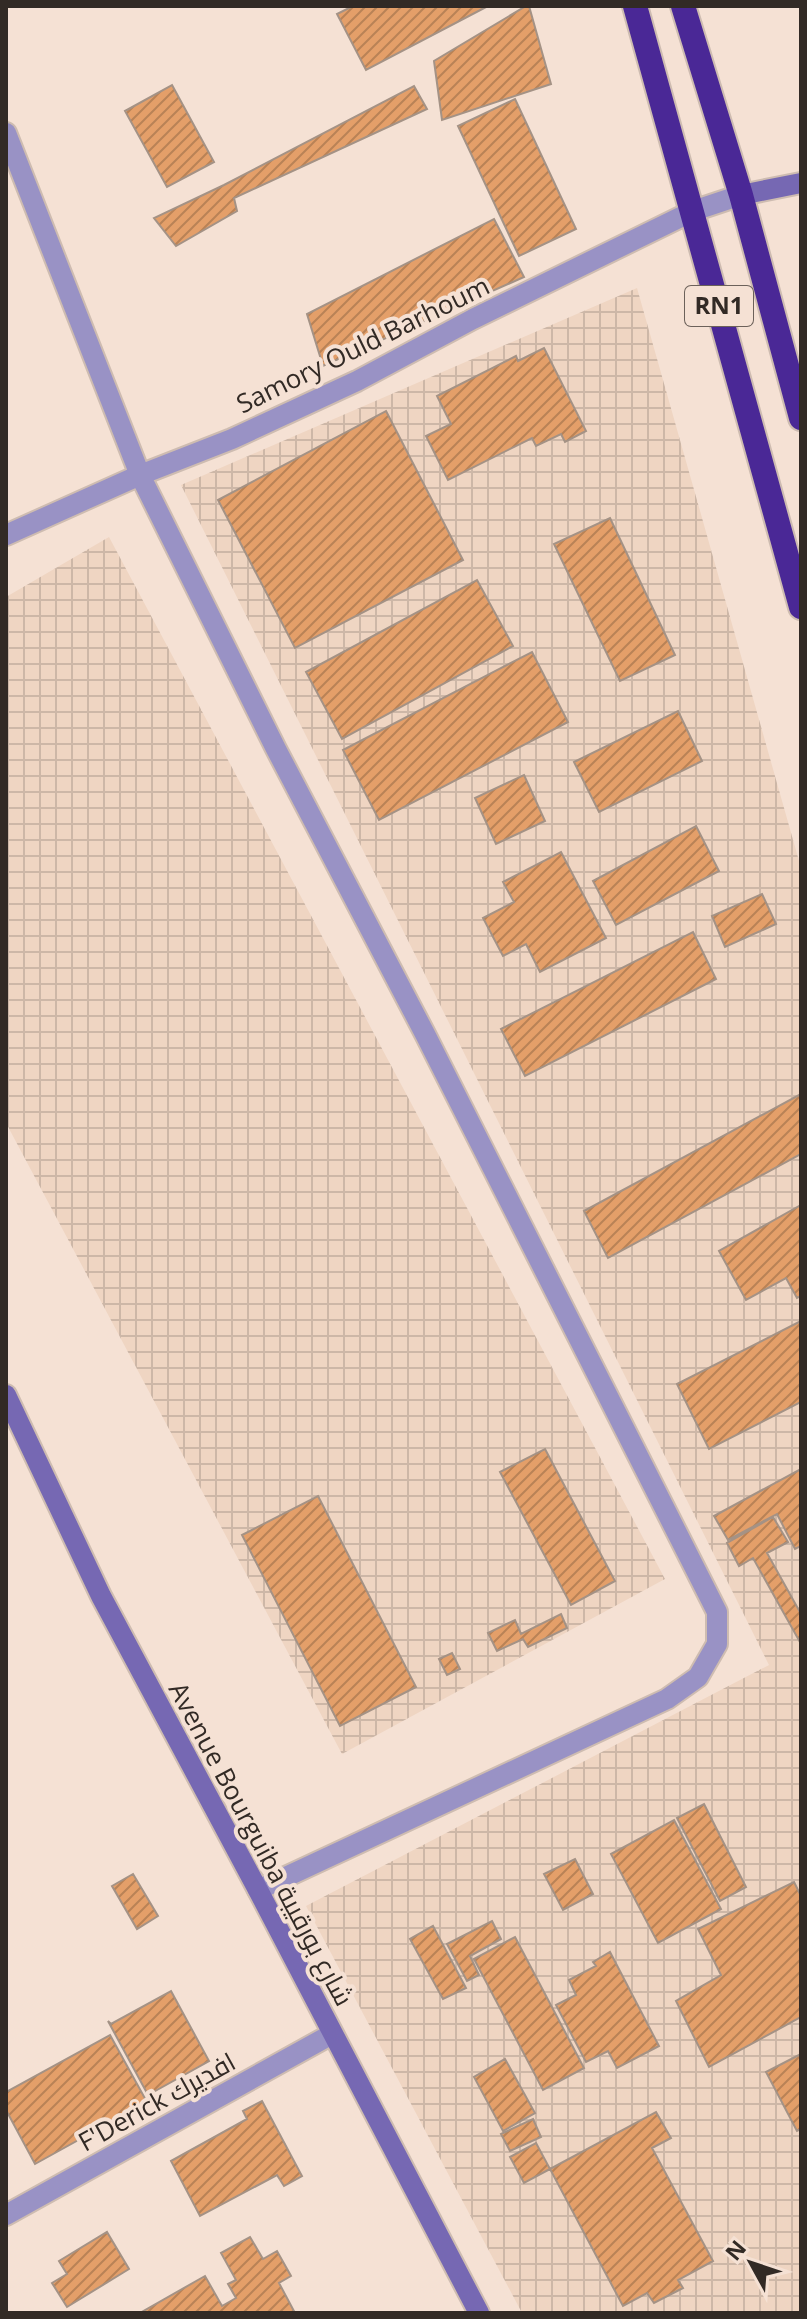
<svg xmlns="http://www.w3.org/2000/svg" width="807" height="2319" font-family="'Open Sans',Cairo,sans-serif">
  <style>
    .industrial { fill: url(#industrial-grid) }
    .building { fill: url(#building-hatch); stroke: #a49285; stroke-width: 2 }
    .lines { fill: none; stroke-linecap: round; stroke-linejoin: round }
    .lane-casing { stroke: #cebcb1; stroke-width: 24 }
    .street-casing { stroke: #cebcb1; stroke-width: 24 }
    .secondary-casing { stroke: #cebcb1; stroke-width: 24 }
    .highway-casing { stroke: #cebcb1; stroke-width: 28 }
    .lane { stroke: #9992c5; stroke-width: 20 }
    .street { stroke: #9992c5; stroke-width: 20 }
    .secondary { stroke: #7668b3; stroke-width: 20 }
    .highway { stroke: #4a2896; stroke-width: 24 }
    .labels { text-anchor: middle; stroke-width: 8; stroke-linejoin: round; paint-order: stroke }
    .shield { fill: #f5e1d4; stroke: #6c615a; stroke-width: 2 }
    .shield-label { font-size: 24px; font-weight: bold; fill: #322a25 }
    .street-label { font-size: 26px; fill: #322a25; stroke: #f5e1d4 }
  </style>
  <defs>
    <pattern id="industrial-grid" width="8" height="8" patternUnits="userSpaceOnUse" patternTransform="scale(2)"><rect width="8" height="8" fill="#efd5c2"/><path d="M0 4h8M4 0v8" fill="none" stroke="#cdb7a7"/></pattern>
    <pattern id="building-hatch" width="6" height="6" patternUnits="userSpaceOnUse" patternTransform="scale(2)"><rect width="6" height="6" fill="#e49f69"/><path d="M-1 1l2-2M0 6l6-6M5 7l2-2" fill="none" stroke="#b98256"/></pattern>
  </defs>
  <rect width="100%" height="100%" fill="#f5e1d4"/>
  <path class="industrial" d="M 637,288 L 801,868 L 801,2313 L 522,2313 L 306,1906 L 769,1665 L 181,485 Z
    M 109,537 L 665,1579 L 342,1754 L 6,1123 L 6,597 Z"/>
  <path class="building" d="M 353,6 L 488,6 L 366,70 L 337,14 Z
    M 526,6 L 529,6 L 551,84 L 442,120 L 434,61 Z
    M 172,85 L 214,162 L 167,187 L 125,111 Z
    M 414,86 L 427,109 L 234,198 L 237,211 L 176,246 L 154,218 L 224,185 Z
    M 515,99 L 576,229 L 519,256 L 458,126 Z
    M 494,219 L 524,277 L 323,366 L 307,314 Z
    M 544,348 L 586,431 L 565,442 L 561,434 L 536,446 L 532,438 L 448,480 L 426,436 L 451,424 L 437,396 L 516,356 L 518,361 Z
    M 386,411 L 463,560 L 295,648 L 218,500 Z
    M 610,518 L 675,655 L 620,681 L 554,544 Z
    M 477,580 L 513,646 L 342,739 L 306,672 Z
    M 532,652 L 568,722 L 379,820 L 343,750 Z
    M 678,711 L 702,761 L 599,812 L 574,762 Z
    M 524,775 L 545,821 L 496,844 L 475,798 Z
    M 696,826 L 719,871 L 616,925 L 593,881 Z
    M 561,852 L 606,938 L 540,972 L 526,944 L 503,956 L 483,918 L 514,902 L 503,882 Z
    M 762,894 L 776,924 L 725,947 L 712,916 Z
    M 693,932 L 716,979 L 525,1076 L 501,1029 Z
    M 801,1094 L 801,1154 L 608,1258 L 584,1211 Z
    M 801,1205 L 801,1296 L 797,1298 L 786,1278 L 746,1300 L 719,1251 Z
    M 801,1321 L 801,1402 L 709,1449 L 677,1384 Z
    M 545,1449 L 615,1581 L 571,1605 L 500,1472 Z
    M 801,1469 L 801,1546 L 795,1549 L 777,1514 L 728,1540 L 714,1516 Z
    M 318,1496 L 416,1687 L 340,1726 L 242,1535 Z
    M 773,1517 L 788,1542 L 767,1553 L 801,1614 L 801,1644 L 753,1558 L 739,1566 L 727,1543 Z
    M 561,1614 L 567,1628 L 528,1647 L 523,1639 L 497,1651 L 488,1633 L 515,1620 L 521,1634 Z
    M 452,1653 L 460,1669 L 447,1675 L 439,1659 Z
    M 704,1804 L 746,1887 L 720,1901 L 677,1818 Z
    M 674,1820 L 721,1909 L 658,1943 L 611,1854 Z
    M 575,1859 L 593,1894 L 563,1910 L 544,1874 Z
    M 133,1874 L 158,1916 L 137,1929 L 112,1886 Z
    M 794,1882 L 801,1896 L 801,2017 L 709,2067 L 676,2001 L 721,1975 L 698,1929 Z
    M 492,1921 L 501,1939 L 470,1956 L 479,1975 L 467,1981 L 447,1944 Z
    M 433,1926 L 466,1988 L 443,1999 L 410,1939 Z
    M 515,1937 L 584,2068 L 543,2090 L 474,1959 Z
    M 610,1952 L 659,2046 L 617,2068 L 608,2051 L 586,2062 L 556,2005 L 576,1995 L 569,1980 L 596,1966 L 593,1962 Z
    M 171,1991 L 209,2061 L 148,2095 L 108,2021 L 111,2024 Z
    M 110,2035 L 147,2102 L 35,2164 L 6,2110 L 6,2092 Z
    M 801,2054 L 801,2129 L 797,2131 L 766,2072 Z
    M 505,2059 L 535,2113 L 503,2131 L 474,2077 Z
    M 262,2101 L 302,2176 L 284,2186 L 277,2175 L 200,2216 L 171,2161 L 247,2119 L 243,2111 Z
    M 656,2112 L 671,2138 L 652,2148 L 713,2261 L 678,2280 L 683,2288 L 654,2303 L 647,2293 L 623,2306 L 550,2169 Z
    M 533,2119 L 541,2137 L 510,2151 L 501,2134 Z
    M 536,2143 L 550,2169 L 524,2183 L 510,2157 Z
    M 107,2232 L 129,2269 L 67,2307 L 52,2283 L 67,2274 L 59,2261 Z
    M 250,2237 L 263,2259 L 277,2251 L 291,2276 L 279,2283 L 295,2313 L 140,2313 L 205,2276 L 222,2306 L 236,2298 L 228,2284 L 236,2280 L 221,2253 Z"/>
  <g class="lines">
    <g class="lane-casing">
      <path id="lane" d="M 6,2215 L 332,2034"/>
    </g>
    <g class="street-casing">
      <path id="street" d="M 6,133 L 140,475 L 276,749 L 425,1034 L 717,1612 L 717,1644 L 698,1677 L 667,1699 L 258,1890
        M 6,535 L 140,475 L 232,439 L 357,381 L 473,319 L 693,211 L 741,195"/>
    </g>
    <g class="secondary-casing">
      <path id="secondary" d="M 741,195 L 801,183
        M 6,1395 L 101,1596 L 258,1890 L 479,2313"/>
    </g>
    <g class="highway-casing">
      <path id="highway" d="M 635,6 L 801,607
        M 683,6 L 741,195 L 801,418"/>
    </g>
    <use href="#lane" class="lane"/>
    <use href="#street" class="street"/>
    <use href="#secondary" class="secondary"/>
    <use href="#highway" class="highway"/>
  </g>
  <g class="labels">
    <rect class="shield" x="685" y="286" width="68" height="40" rx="6"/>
    <g class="shield-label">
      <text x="719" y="314">RN1</text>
    </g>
    <g class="street-label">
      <text transform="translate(363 345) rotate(-26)" y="9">Samory Ould Barhoum</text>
      <text transform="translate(261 1844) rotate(62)" y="9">Avenue Bourguiba شارع بورقيبة</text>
      <text transform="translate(157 2102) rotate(-29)" y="9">F'Derick افديرك</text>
    </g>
  </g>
  <rect width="807" height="2319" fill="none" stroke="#322a25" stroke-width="16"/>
  <g transform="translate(751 2263) rotate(310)" stroke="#f5e1d4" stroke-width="6" paint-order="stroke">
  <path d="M0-6L14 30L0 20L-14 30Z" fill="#322a25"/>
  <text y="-12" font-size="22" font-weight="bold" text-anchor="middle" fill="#322a25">N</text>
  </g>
</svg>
